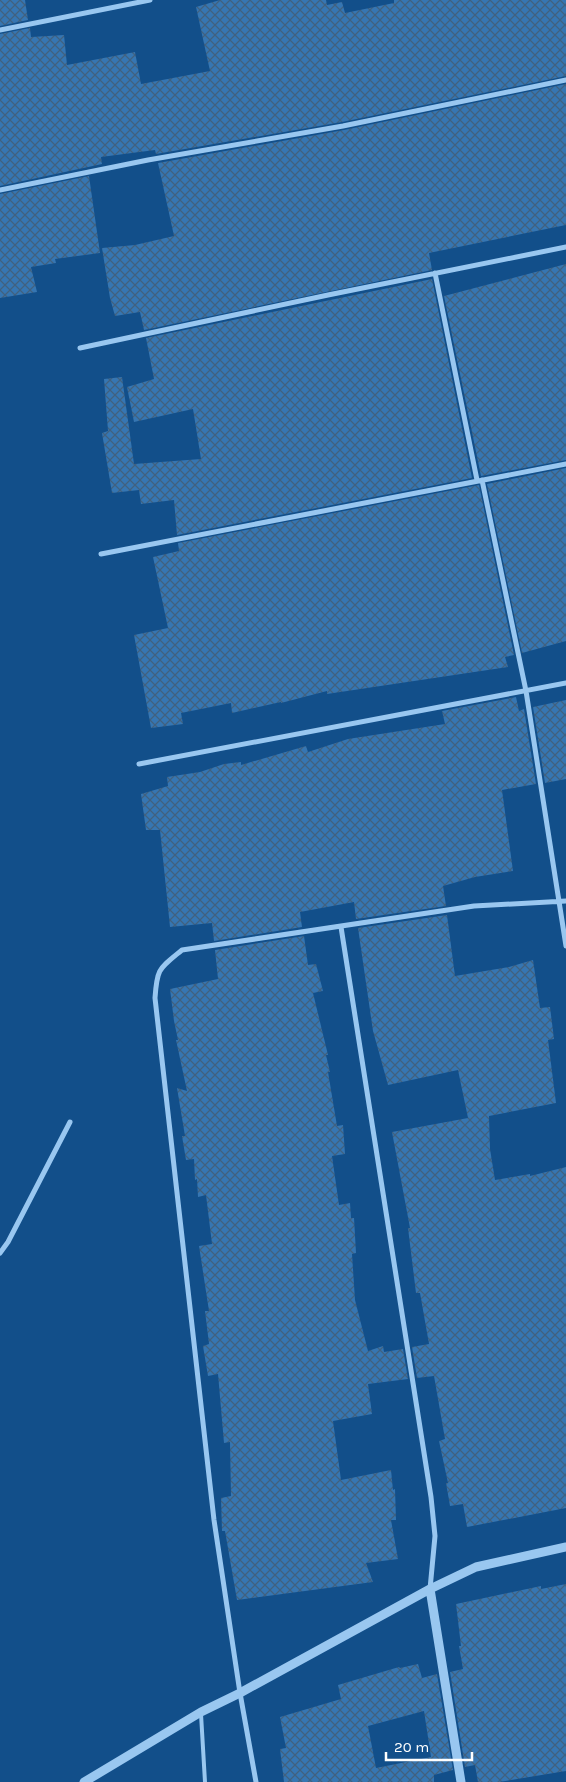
<svg xmlns="http://www.w3.org/2000/svg" width="566" height="1782" font-family="Karla,sans-serif">
  <style>
    .building { fill: url(#building-cross-hatch); fill-rule: evenodd }
    .lines { fill: none; stroke-linecap: round; stroke-linejoin: round }
    .service { stroke: #99c7f0; stroke-width: 4 }
    .minor { stroke: #99c7f0; stroke-width: 5 }
    .tertiary { stroke: #99c7f0; stroke-width: 9 }
  </style>
  <defs>
    <pattern id="building-cross-hatch" width="8" height="8" patternUnits="userSpaceOnUse" patternTransform="scale(1.25)"><rect width="8" height="8" fill="#3676b2"/><path d="M0 0l8 8M0 8l8-8" fill="none" stroke="#41617f"/></pattern>
  </defs>
  <rect width="100%" height="100%" fill="#124f8a"/>
  <path class="building" d="M 0,0 L 25,0 L 28,20 L 0,26 Z
    M 220,0 L 326,0 L 327,5 L 342,2 L 345,13 L 394,3 L 394,0 L 566,0 L 566,76 L 342,122 L 156,154 L 155,150 L 101,157 L 102,164 L 0,186 L 0,34 L 30,28 L 31,37 L 64,35 L 67,65 L 135,52 L 141,84 L 210,71 L 196,7 Z
    M 566,84 L 566,225 L 429,253 L 432,270 L 144,330 L 140,312 L 115,316 L 110,298 L 102,248 L 135,245 L 174,236 L 158,163 L 344,130 Z
    M 89,176 L 100,253 L 55,259 L 56,263 L 31,267 L 37,292 L 0,298 L 0,194 Z
    M 566,264 L 566,460 L 481,476 L 444,296 Z
    M 432,279 L 472,478 L 177,535 L 174,500 L 141,504 L 139,490 L 112,493 L 102,433 L 108,431 L 104,379 L 122,377 L 134,464 L 201,459 L 193,409 L 134,422 L 127,387 L 154,379 L 146,338 Z
    M 566,468 L 566,641 L 522,653 L 487,484 Z
    M 479,485 L 514,655 L 505,657 L 508,667 L 327,694 L 327,691 L 281,703 L 281,702 L 232,713 L 231,703 L 181,713 L 183,724 L 151,728 L 134,635 L 168,628 L 153,557 L 179,551 L 178,543 Z
    M 516,697 L 519,711 L 524,709 L 536,784 L 502,790 L 513,871 L 475,877 L 443,886 L 446,906 L 356,919 L 354,902 L 300,912 L 302,927 L 214,941 L 212,923 L 170,927 L 160,830 L 146,830 L 141,794 L 168,786 L 167,777 L 200,772 L 224,764 L 241,762 L 241,765 L 306,746 L 308,752 L 348,739 L 445,724 L 442,711 Z
    M 566,700 L 566,779 L 545,783 L 533,707 Z
    M 447,915 L 455,976 L 509,967 L 533,960 L 540,1008 L 550,1007 L 554,1039 L 548,1040 L 556,1103 L 489,1116 L 490,1149 L 495,1180 L 530,1174 L 530,1176 L 566,1167 L 566,1508 L 467,1527 L 463,1504 L 450,1506 L 446,1483 L 448,1483 L 439,1441 L 445,1439 L 434,1376 L 417,1378 L 412,1347 L 429,1344 L 420,1293 L 416,1293 L 408,1228 L 410,1228 L 392,1132 L 468,1118 L 458,1070 L 388,1085 L 373,1031 L 358,928 Z
    M 304,936 L 308,965 L 316,964 L 323,991 L 313,993 L 328,1055 L 326,1055 L 330,1072 L 328,1072 L 337,1126 L 343,1125 L 345,1154 L 332,1156 L 339,1205 L 350,1203 L 351,1218 L 354,1218 L 356,1253 L 352,1254 L 355,1300 L 368,1351 L 383,1346 L 384,1352 L 403,1349 L 408,1379 L 368,1384 L 372,1414 L 333,1421 L 341,1480 L 391,1470 L 393,1490 L 395,1489 L 396,1520 L 391,1520 L 398,1559 L 366,1563 L 373,1582 L 237,1600 L 225,1531 L 222,1531 L 221,1498 L 231,1496 L 230,1442 L 224,1443 L 218,1374 L 208,1376 L 203,1346 L 209,1344 L 205,1311 L 209,1311 L 199,1246 L 212,1244 L 206,1195 L 198,1197 L 197,1179 L 195,1180 L 194,1159 L 186,1160 L 182,1136 L 185,1136 L 177,1088 L 187,1091 L 176,1040 L 178,1040 L 174,1021 L 170,989 L 218,979 L 215,950 Z
    M 566,1584 L 566,1771 L 499,1782 L 478,1782 L 475,1765 L 465,1767 L 450,1672 L 463,1669 L 459,1646 L 461,1646 L 456,1604 L 541,1586 L 541,1589 Z
    M 418,1664 L 422,1678 L 437,1674 L 453,1770 L 434,1775 L 434,1782 L 284,1782 L 280,1749 L 286,1748 L 280,1717 L 341,1699 L 338,1685 L 399,1667 L 400,1668 ZM 424,1711 L 431,1757 L 376,1768 L 368,1726 Z"/>
  <g class="lines">
    <path class="service" d="M 201,1714 L 205,1782"/>
    <path class="minor" d="M 0,30 L 150,0
      M 0,190 L 148,160 L 343,126 L 566,80
      M 435,273 L 477,480
      M 80,348 L 328,295 L 566,247
      M 482,480 L 526,691 L 566,946
      M 101,554 L 566,464
      M 139,764 L 566,683
      M 341,927 L 431,1497 L 435,1536 L 430,1589
      M 0,1253 L 8,1242 L 70,1122
      M 256,1782 L 240,1693 L 214,1520 L 155,998 C 157,968 159,969 182,950 L 474,906 L 566,901"/>
    <path class="tertiary" d="M 430,1589 L 461,1782
      M 84,1782 L 201,1712 L 240,1693 L 430,1589 L 476,1567 L 566,1547"/>
  </g>
  <path d="M386 1752v8h86v-8" fill="none" stroke="#ffffff" stroke-width="2.5"/>
  <text x="394" y="1752" font-size="15" fill="#ffffff" stroke="#124f8a" stroke-width="4" paint-order="stroke">20 m</text>
</svg>
